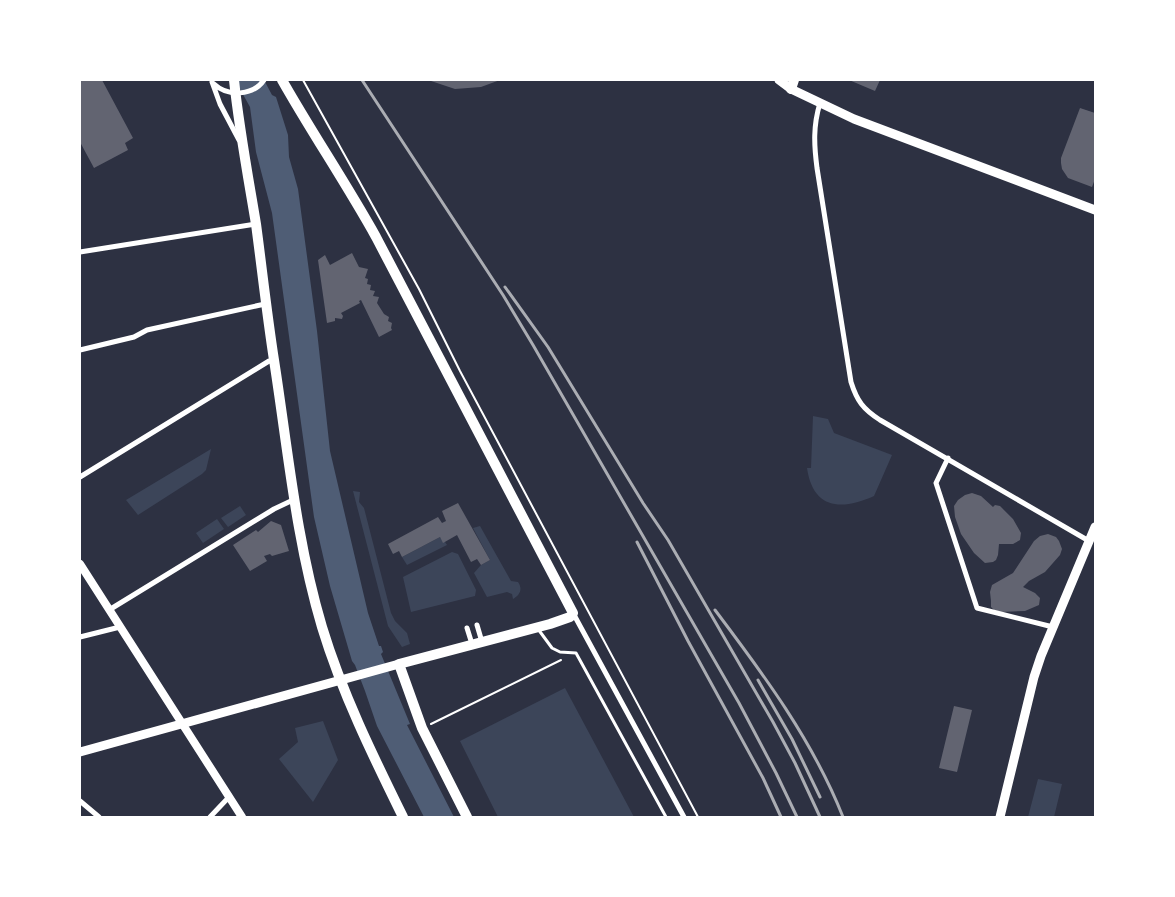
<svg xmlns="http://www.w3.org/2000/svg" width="1175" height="897" font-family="'Zilla Slab',serif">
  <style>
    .green { fill: #3c4559 }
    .water { fill: #4f5d75 }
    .building { fill: #626471 }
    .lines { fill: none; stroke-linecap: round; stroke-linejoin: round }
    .path { stroke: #fff; stroke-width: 2 }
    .service { stroke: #fff; stroke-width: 3 }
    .minor { stroke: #fff; stroke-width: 5 }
    .tertiary { stroke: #fff; stroke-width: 8 }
    .secondary { stroke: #fff; stroke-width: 9 }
    .primary { stroke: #fff; stroke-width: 10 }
    .trunk { stroke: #fff; stroke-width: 10 }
    .rail { stroke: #abadb3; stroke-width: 3 }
  </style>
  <rect width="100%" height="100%" fill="#2d3142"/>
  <path class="green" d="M 813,416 L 828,419 L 834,433 L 892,455 L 874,496 C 841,511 813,509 807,468 L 811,468 Z
    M 211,449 L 206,470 L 202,474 L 138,515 L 126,500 Z
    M 353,491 L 360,492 L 359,502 L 364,508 L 391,613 L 395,621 L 407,633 L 410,644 L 402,647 L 388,626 Z
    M 240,506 L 246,515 L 228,527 L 221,518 Z
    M 217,519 L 224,529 L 203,543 L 196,533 Z
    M 480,526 L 511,581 L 518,582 C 523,589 520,595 513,599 L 512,594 L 507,592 L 487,597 L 474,573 L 481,565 L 490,560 L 473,528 Z
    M 440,537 L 443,542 L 445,542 L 447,545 L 407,565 L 402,557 Z
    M 452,552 L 458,554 L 476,590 L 475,596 L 411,612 L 403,577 Z
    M 565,688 L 634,817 L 498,817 L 460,741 Z
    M 323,721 L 338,760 L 313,802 L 279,759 L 298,742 L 295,728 Z
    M 1038,779 L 1062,784 L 1054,817 L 1028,817 Z"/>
  <path class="water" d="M 235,80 L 264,80 L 272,95 L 276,97 L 288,135 L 289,157 L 298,189 L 317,331 L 330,451 L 368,613 L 379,646 L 381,646 L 383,652 L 381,654 L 410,724 L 407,725 L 454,817 L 424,817 L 377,726 L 365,691 L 355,665 L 352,661 L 330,586 L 314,517 L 272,213 L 256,152 L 250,107 Z"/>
  <path class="building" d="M 80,80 L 102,80 L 133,138 L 125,143 L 128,150 L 94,168 L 80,142 Z
    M 428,80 L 500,80 L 481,87 L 455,89 Z
    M 849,80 L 880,80 L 875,91 Z
    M 1080,108 L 1095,113 L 1095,179 L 1092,187 L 1068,178 L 1062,169 L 1061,163 L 1061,158 Z
    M 352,253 L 359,267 L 368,269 L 365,278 L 368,279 L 367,284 L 371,285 L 370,290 L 375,291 L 373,296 L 379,297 L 377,303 L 384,314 L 389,317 L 388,321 L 392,323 L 391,328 L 392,330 L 379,337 L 361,300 L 359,301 L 360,303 L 341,313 L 343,316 L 342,319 L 335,318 L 335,321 L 327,323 L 318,260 L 325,255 L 330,265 Z
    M 972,493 L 981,496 L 993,507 L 995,505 L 1000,506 L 1013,519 L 1021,533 L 1020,540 L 1013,544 L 999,544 L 998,555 L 996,560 L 993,562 L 985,563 L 974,553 L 961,534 L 955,517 L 954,506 L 958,500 L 965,495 Z
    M 458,503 L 490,560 L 481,565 L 477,559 L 471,562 L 457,535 L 443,543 L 440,537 L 402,557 L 399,551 L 393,554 L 388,544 L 438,517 L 442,523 L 446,521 L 442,511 Z
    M 271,521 L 281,525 L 289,551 L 272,556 L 270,554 L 264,556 L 267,561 L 250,571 L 233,545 L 256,530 L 258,532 Z
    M 1048,534 L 1056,537 L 1059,541 L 1062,549 L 1060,555 L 1045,572 L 1029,581 L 1023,587 L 1035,593 L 1040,598 L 1039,605 L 1025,611 L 1000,612 L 994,610 L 991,607 L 991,601 L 990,592 L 992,585 L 1013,573 L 1034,541 L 1040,536 Z
    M 954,706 L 972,710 L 957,772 L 939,768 Z"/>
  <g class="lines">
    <path class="path" d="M 303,80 L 419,289 L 460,371 L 698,817
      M 431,724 L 561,660"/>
    <path class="service" d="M 538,629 L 552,648 L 560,652 L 576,653 L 666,817"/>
    <path class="minor" d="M 212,82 L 220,104 L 239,140
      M 214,84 C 228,97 253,96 264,80
      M 820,103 C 813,126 814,145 817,168 L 851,382 C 857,401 863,409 880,420 L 1089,541
      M 80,252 L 256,224
      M 80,350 L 134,337 L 147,330 L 265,304
      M 948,458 L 936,483 L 977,608 L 1053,627
      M 80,477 L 269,361 L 274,362
      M 109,610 L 274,509 L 293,500
      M 573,613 L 684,817
      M 477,625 L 482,642
      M 467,628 L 472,644
      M 80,637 L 120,627
      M 80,801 L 99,817
      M 210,817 L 229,797"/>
    <path class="tertiary" d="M 80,564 L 242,817"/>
    <path class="secondary" d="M 779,80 L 791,89 L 854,119 L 1095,210
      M 80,752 L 399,664
      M 1000,817 L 1034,677 L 1041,656 L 1095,527"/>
    <path class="primary" d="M 234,80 C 239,128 248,176 256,224 C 262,269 267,315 274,360 C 288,450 296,540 322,627 C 342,693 373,756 403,817
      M 282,80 C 312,133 346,183 376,237 L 573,613 L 570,617 L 550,624 L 399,664 L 422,728 L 467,817"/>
    <path class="trunk" d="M 791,89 L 794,80"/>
    <path class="rail" d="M 362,80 L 503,295 L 533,345 L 739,703 L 776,773 L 797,817
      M 505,287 L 548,347 L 643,503 L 668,540 L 773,722 L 795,763 L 820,817
      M 637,542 L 688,641 L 763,778 L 781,817
      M 715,610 C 764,675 813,741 843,817
      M 758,680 L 792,739 L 820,797"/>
  </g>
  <rect width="1175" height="897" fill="none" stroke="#ffffff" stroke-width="162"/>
</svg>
